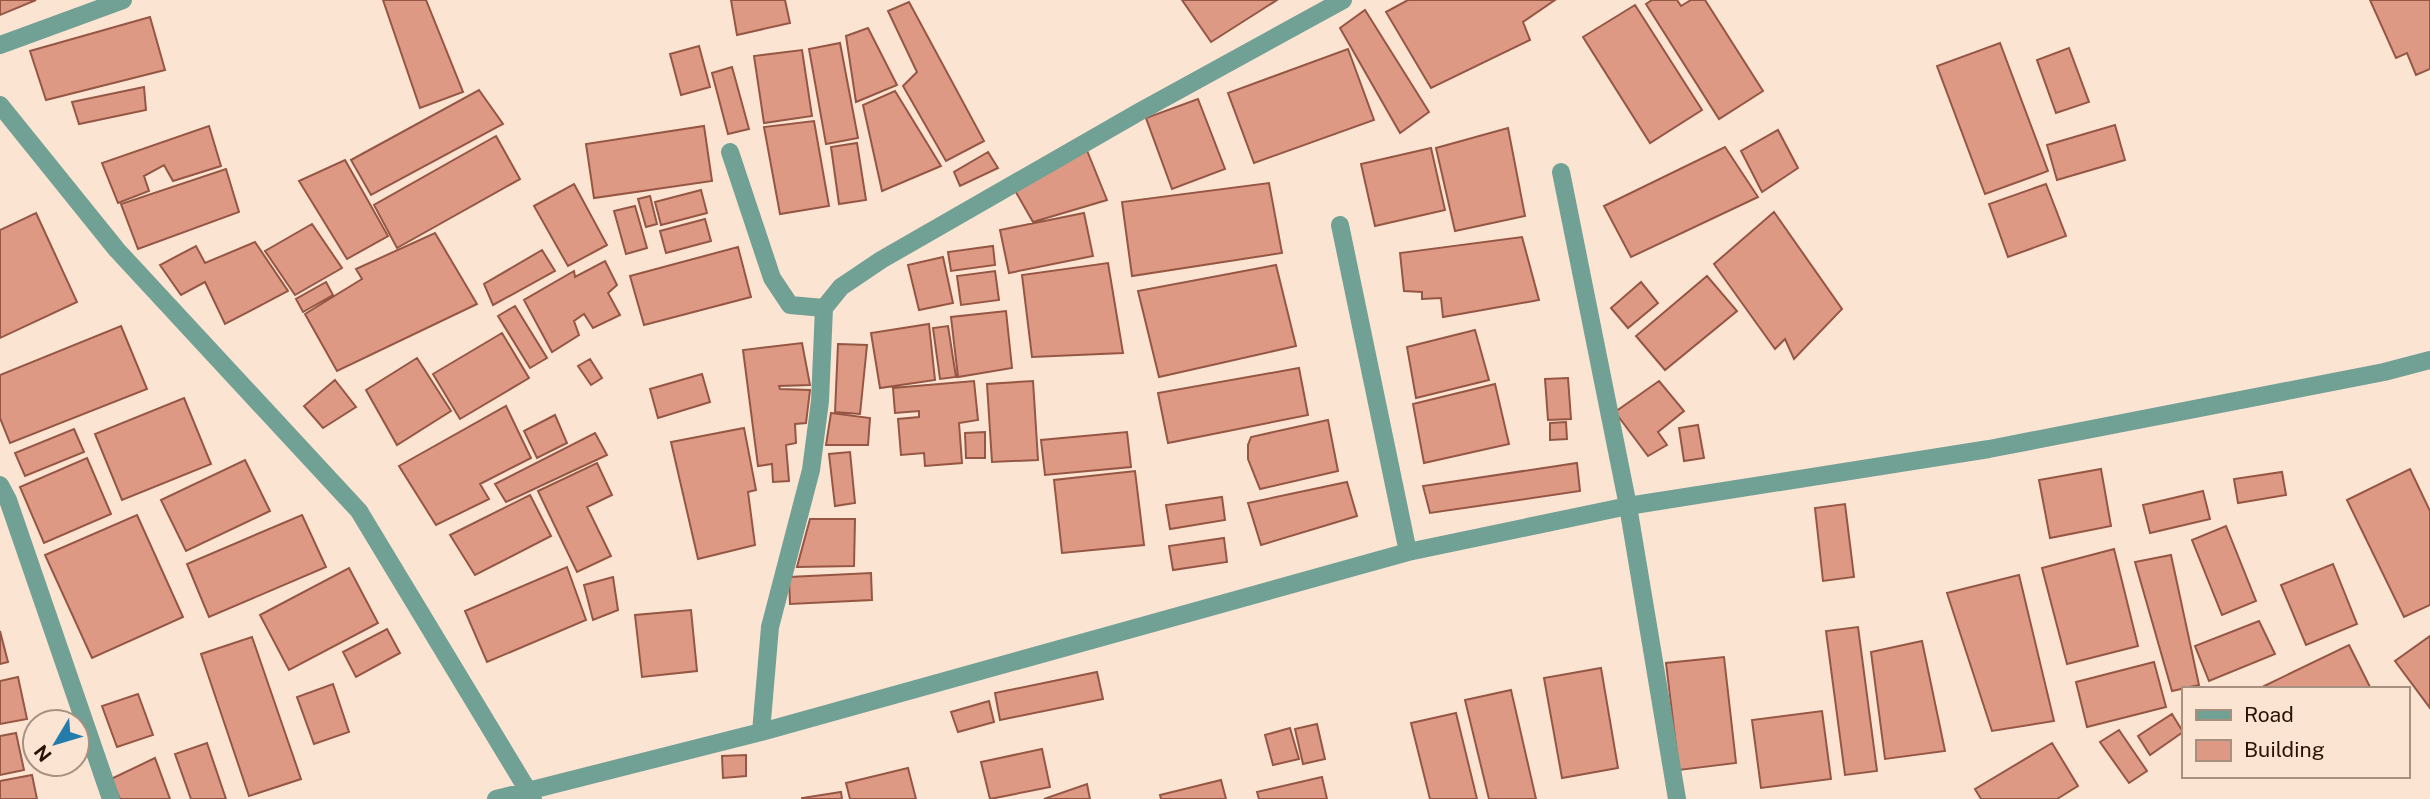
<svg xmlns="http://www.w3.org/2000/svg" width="2430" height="799" font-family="'Public Sans',sans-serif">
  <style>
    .building { fill: #de9985; stroke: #955744; stroke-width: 2 }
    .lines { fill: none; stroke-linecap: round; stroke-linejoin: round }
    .minor { stroke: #71a095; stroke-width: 18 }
  </style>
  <rect width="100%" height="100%" fill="#fce4d3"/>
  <path class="building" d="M 0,0 L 36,0 L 0,15 Z
    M 383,0 L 426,0 L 463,92 L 420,108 Z
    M 731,0 L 785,0 L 790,23 L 737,35 Z
    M 1182,0 L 1277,0 L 1211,42 Z
    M 1408,0 L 1555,0 L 1523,22 L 1530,40 L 1431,88 L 1386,12 Z
    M 1652,0 L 1677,0 L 1681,6 L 1691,0 L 1705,0 L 1763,91 L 1719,119 L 1646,4 Z
    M 2370,0 L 2430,0 L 2430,69 L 2416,75 L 2407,53 L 2396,58 Z
    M 909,2 L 984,141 L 946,161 L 903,86 L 917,72 L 888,11 Z
    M 1635,5 L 1702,110 L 1650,143 L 1583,37 Z
    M 1365,10 L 1429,112 L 1400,133 L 1340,28 Z
    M 150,17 L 165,70 L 46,100 L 30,51 Z
    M 868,28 L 897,85 L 856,102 L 846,36 Z
    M 840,43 L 858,138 L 826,144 L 809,49 Z
    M 2000,43 L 2048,171 L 1985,194 L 1937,66 Z
    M 699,46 L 710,87 L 681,95 L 670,54 Z
    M 2069,48 L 2089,102 L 2056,113 L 2037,60 Z
    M 1348,49 L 1374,120 L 1254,163 L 1228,93 Z
    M 802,50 L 812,116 L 764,123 L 754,56 Z
    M 732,67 L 749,129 L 728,134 L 712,73 Z
    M 144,87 L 146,110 L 79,124 L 72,102 Z
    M 479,90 L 503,124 L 371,195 L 351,160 Z
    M 895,91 L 941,166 L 882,191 L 863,105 Z
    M 1198,99 L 1225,169 L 1172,189 L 1146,118 Z
    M 814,121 L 829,206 L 780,214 L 764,127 Z
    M 2115,125 L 2125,160 L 2057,180 L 2047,145 Z
    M 209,126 L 221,166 L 173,181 L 164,165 L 144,176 L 149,191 L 118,203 L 102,163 Z
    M 704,126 L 712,181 L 594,198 L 586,144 Z
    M 1508,128 L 1525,216 L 1455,231 L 1436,148 Z
    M 1778,130 L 1798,168 L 1762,192 L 1741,151 Z
    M 496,136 L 520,179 L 397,248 L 374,205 Z
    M 857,143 L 866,200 L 839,204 L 831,147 Z
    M 1725,147 L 1758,197 L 1631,257 L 1604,206 Z
    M 1086,148 L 1107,200 L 1033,222 L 1013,187 Z
    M 1431,148 L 1445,210 L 1375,226 L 1361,164 Z
    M 988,152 L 998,168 L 960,186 L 954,172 Z
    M 345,160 L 388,236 L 347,259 L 299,181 Z
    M 226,169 L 239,212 L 138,249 L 121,204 Z
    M 1269,183 L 1282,253 L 1132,276 L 1122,202 Z
    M 574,184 L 607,245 L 568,266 L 534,206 Z
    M 2046,184 L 2066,236 L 2008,257 L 1989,204 Z
    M 701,190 L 707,213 L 661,225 L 655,202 Z
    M 650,196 L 657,224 L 646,227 L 638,199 Z
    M 635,206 L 647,248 L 626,254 L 614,211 Z
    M 1774,212 L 1842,309 L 1794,359 L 1785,339 L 1775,349 L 1714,264 Z
    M 36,213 L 77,302 L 0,338 L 0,230 Z
    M 1084,213 L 1093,256 L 1009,273 L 1000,230 Z
    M 705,219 L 711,241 L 666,253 L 660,231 Z
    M 312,224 L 342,268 L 295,295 L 265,251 Z
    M 435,233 L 477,304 L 337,371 L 305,314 L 362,279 L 356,269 Z
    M 1522,237 L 1539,300 L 1443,317 L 1441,298 L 1422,299 L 1422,292 L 1404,291 L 1400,253 Z
    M 255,242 L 288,291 L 225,324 L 205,282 L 181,295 L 160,265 L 196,246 L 205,263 Z
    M 993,246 L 995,265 L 951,271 L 948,252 Z
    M 738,247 L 751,297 L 644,325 L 630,276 Z
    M 542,250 L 555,271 L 493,305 L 484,284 Z
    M 943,257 L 953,303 L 919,310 L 908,265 Z
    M 605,261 L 617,285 L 608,293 L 620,315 L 593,328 L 584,314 L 574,321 L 579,335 L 552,352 L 524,300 L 574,271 L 575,277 Z
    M 1108,263 L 1123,353 L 1032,357 L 1022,275 Z
    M 1276,265 L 1296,346 L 1159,377 L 1138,291 Z
    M 995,271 L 999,300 L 961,305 L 957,276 Z
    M 1707,276 L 1737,311 L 1665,370 L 1636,336 Z
    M 326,282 L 333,295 L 303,312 L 296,299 Z
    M 1641,282 L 1658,303 L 1628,328 L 1611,308 Z
    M 515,306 L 547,358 L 530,368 L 498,316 Z
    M 1006,311 L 1012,368 L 958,377 L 951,317 Z
    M 929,324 L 935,380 L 880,388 L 871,333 Z
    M 121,326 L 147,389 L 10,443 L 0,418 L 0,375 Z
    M 948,326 L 956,377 L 940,379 L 933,328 Z
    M 1475,330 L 1489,380 L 1416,398 L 1407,347 Z
    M 502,333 L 529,378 L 460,419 L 433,374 Z
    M 802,343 L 810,385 L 779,386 L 780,389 L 810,390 L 806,423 L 795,424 L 796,443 L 786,445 L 789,481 L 773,482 L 772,464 L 758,466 L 743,350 Z
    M 838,344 L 867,345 L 860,414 L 835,412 Z
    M 417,358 L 451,411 L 397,445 L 366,390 Z
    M 590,359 L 602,378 L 591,385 L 578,366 Z
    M 1299,368 L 1308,415 L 1168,443 L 1158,393 Z
    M 702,374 L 710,402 L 658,418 L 650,389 Z
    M 1568,378 L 1571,419 L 1548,420 L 1545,379 Z
    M 335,380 L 356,407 L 323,428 L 304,406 Z
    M 974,381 L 978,420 L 959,423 L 962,463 L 925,466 L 924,453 L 901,455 L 898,419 L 919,417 L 919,411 L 895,413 L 893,388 Z
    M 1033,381 L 1038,460 L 992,462 L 987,384 Z
    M 1659,381 L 1684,411 L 1658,432 L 1667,445 L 1648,456 L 1615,412 Z
    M 1495,384 L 1509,444 L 1424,463 L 1413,404 Z
    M 184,398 L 211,464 L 122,500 L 95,434 Z
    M 506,406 L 531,458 L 480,484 L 489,499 L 436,525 L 399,466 Z
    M 831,413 L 870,418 L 868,445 L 826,445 Z
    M 555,415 L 567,443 L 537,458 L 524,431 Z
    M 1328,420 L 1338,471 L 1260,489 L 1248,459 L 1248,445 L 1251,437 Z
    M 1566,422 L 1567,439 L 1550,440 L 1550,423 Z
    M 1698,425 L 1704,458 L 1684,461 L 1679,428 Z
    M 744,428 L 756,490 L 748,492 L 755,545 L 698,559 L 671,442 Z
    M 74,429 L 84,452 L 25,476 L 15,453 Z
    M 985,432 L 985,458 L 966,458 L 965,433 Z
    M 1127,432 L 1131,467 L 1045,475 L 1041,440 Z
    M 595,433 L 607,455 L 506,502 L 495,484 Z
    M 850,452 L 855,503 L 835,506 L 829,454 Z
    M 87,458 L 111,514 L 44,543 L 20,487 Z
    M 245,460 L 270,511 L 186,551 L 161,500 Z
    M 597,463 L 612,495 L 587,507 L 611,556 L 577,572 L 538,491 Z
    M 1577,463 L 1580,491 L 1430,513 L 1423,486 Z
    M 2101,469 L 2111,526 L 2050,538 L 2039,480 Z
    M 2410,469 L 2430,511 L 2430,605 L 2404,617 L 2347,500 Z
    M 1135,471 L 1144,545 L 1062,553 L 1054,480 Z
    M 2282,472 L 2286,495 L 2238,503 L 2234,479 Z
    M 1347,482 L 1357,516 L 1261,545 L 1248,503 Z
    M 2203,491 L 2210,519 L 2150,533 L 2143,505 Z
    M 530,495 L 551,536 L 475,575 L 450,535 Z
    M 1222,497 L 1225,520 L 1170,529 L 1166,505 Z
    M 1845,504 L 1854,577 L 1823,581 L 1815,508 Z
    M 137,515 L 183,617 L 92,658 L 45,555 Z
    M 302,515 L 326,567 L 209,617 L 187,564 Z
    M 810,519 L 855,519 L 854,566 L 797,567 Z
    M 2226,526 L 2256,601 L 2222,615 L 2192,540 Z
    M 1224,538 L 1227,562 L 1173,570 L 1169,546 Z
    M 2114,549 L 2138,646 L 2067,664 L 2042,568 Z
    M 2171,555 L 2199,685 L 2172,691 L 2135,562 Z
    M 2333,564 L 2357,624 L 2306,645 L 2281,585 Z
    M 567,567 L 586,620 L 487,662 L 465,611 Z
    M 349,568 L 378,623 L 289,670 L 260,615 Z
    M 871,573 L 872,600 L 790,604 L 789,577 Z
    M 2019,575 L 2054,721 L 1992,731 L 1947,593 Z
    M 613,577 L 618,610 L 593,620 L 584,585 Z
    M 691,610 L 697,671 L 642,677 L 635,615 Z
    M 2259,621 L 2275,654 L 2209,681 L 2195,646 Z
    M 1858,627 L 1877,771 L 1845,775 L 1826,631 Z
    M 387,629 L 400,653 L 356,677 L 343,652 Z
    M 0,631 L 8,662 L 0,664 Z
    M 2430,636 L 2430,708 L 2395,661 Z
    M 252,637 L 301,779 L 249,796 L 201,654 Z
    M 1922,641 L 1945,751 L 1885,759 L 1871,652 Z
    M 2349,645 L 2371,689 L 2258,689 Z
    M 1724,657 L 1736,763 L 1679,770 L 1666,663 Z
    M 2154,662 L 2166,707 L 2087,727 L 2076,682 Z
    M 1601,668 L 1618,768 L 1562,778 L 1544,678 Z
    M 1097,672 L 1103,699 L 1000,720 L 995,693 Z
    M 18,677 L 27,719 L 0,724 L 0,681 Z
    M 333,684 L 349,732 L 314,744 L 297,697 Z
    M 1511,690 L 1536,799 L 1489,799 L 1465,700 Z
    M 138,694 L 153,735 L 117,747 L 102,706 Z
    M 989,701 L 994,722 L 958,732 L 951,712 Z
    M 1822,711 L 1831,779 L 1761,788 L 1752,720 Z
    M 1456,713 L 1477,799 L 1430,799 L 1411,723 Z
    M 2172,714 L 2183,732 L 2150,755 L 2138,736 Z
    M 1317,724 L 1325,759 L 1303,764 L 1295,729 Z
    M 1290,728 L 1299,759 L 1273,765 L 1265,735 Z
    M 2119,730 L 2147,771 L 2129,783 L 2100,742 Z
    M 16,733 L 24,770 L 0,775 L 0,736 Z
    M 207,743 L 226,799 L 191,799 L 175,754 Z
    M 2052,743 L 2078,786 L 2057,799 L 1981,799 L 1975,789 Z
    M 1042,749 L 1050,787 L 990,799 L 981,762 Z
    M 746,755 L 746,776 L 723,778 L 722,756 Z
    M 155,758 L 170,799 L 120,799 L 111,779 Z
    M 908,768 L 916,799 L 850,799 L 846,783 Z
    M 32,775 L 37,799 L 0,799 L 0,781 Z
    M 1322,777 L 1327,799 L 1259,799 L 1257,792 Z
    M 1221,780 L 1226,799 L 1161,799 L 1160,795 Z
    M 1087,784 L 1090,799 L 1044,799 Z
    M 841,792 L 842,799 L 802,799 L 802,798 Z"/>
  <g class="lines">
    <path class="minor" d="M 0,45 L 123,0
      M 0,105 L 117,250 L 359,511 L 533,799
      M 730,152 L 772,278 L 790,305 L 824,308
      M 1561,172 L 1628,506 L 1677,799
      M 1340,225 L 1408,552
      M 0,485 L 8,500 L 111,799
      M 761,732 L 770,627 L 811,470 L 820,401 L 824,308 L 841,287 L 881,260 L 1139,112 L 1343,0
      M 496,799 L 761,732 L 1408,552 L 1628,506 L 1989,449 L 2384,372 L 2430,360"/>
  </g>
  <rect x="2182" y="687" width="228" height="91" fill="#fce4d3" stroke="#a79080" stroke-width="2"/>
  <rect x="2196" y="710" width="35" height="10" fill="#71a095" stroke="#a79080" stroke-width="2"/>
  <text x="2244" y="722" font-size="21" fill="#271203">Road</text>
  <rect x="2196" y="740" width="35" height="21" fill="#de9985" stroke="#a79080" stroke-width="2"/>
  <text x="2244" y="757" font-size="21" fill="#271203">Building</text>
  <g transform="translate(56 743) rotate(232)"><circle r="33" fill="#fce4d3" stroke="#a79080" stroke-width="2"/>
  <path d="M0-5L12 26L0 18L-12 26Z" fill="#247cab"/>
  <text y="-10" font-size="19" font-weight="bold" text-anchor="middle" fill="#271203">N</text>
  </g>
</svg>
